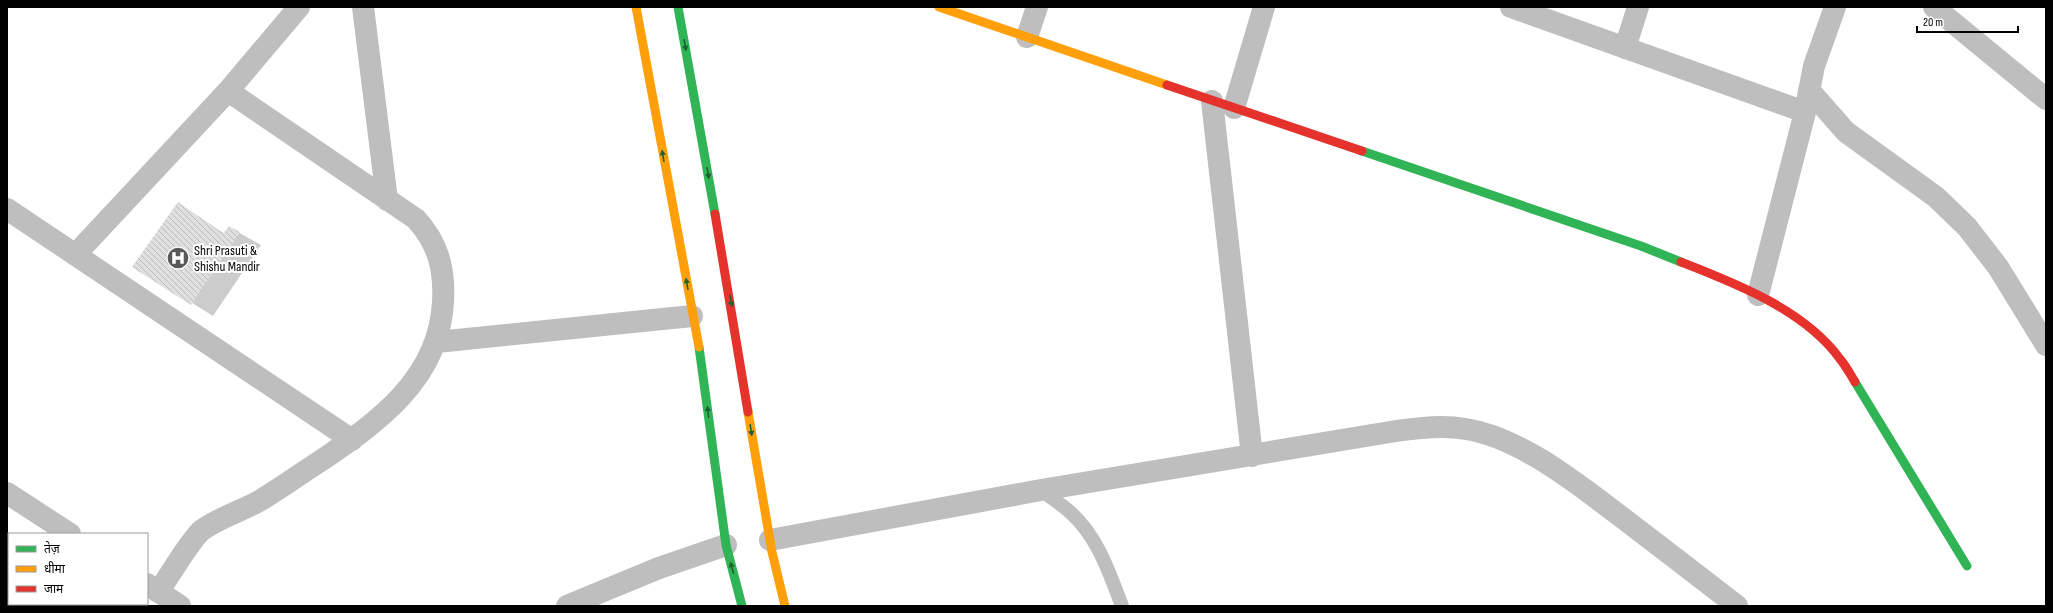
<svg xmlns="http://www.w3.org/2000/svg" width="2053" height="613" font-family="'Sofia Sans Condensed','Noto Sans Devanagari',sans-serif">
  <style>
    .shadow { fill: #0003 }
    .building { fill: url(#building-back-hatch) }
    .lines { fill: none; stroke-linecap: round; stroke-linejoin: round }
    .lane { stroke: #bebebe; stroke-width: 14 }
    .street { stroke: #bebebe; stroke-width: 22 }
    .fast { stroke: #30b455; stroke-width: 9 }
    .slow { stroke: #ff9f0a; stroke-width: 9 }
    .jam { stroke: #e5322d; stroke-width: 9 }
    .oneway { fill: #1a632f }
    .labels { text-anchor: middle; stroke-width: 4; stroke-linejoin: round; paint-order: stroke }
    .poi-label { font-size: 14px; fill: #000; stroke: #fff; text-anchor: start }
  </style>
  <defs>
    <pattern id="building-back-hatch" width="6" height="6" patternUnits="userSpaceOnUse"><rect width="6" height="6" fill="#dfdfdf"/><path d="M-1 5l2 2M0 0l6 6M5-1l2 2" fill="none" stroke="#bebebe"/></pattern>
  </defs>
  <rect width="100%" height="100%" fill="#fff"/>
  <path class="shadow" d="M 178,203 L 225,234 L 229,227 L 261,245 L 213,316 L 133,266 Z"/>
  <path class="building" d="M 178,202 L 223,234 L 229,226 L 240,232 L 191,305 L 132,267 Z"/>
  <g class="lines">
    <path class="lane" d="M 1041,490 C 1050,497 1061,504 1070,512 C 1098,537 1109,572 1122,606"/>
    <path class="street" d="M 363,7 L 387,200
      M 1511,7 L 1805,112
      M 1934,7 L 2046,99
      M 1027,37 L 1037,7
      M 1625,48 L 1638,7
      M 1809,90 L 1846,132 L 1936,197 L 1967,227 L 1998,267 L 2046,345
      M 1212,101 L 1252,456
      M 1234,108 L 1264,7
      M 7,209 L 352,440
      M 75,255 L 228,91 L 299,7
      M 1758,295 L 1805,112 L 1814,66 L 1835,7
      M 437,342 L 692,316
      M 7,493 L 70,534
      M 770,540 L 1041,490 L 1396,431 C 1420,428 1442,425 1466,429 C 1522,438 1580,486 1624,519 C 1662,548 1700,577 1737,606
      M 147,584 L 180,606
      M 158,592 C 169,577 190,540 202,530 C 220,517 242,511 261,500 C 281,488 300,474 319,462 C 378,422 439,379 443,302 C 445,269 438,243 416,219 L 228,91
      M 567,606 L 659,568 L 726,545"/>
    <path class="fast" d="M 678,7 L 715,214
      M 1362,151 L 1641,246 L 1681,262
      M 699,347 L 726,545 L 742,606
      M 1855,382 L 1967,566"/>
    <path class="slow" d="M 636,7 L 699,347
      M 939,7 L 1167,85
      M 748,412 L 772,552 L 785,606"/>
    <path class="jam" d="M 1167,85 L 1362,151
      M 715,214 L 748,412
      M 1681,262 C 1735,283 1805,310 1840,359 C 1846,366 1850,374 1855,382"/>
  </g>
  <defs><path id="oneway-solid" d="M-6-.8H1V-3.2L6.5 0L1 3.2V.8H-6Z"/></defs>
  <g class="oneway">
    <use href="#oneway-solid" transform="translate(685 45) rotate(80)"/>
    <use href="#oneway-solid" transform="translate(663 156) rotate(-100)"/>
    <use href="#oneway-solid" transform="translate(708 173) rotate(80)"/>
    <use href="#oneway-solid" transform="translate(687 284) rotate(-100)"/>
    <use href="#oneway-solid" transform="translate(731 301) rotate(80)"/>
    <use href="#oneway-solid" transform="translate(708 412) rotate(-97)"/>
    <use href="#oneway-solid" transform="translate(751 430) rotate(81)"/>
    <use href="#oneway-solid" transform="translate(732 568) rotate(-105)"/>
  </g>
  <defs>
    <g id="hospital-disc" transform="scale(1.15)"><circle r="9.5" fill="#595959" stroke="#fff"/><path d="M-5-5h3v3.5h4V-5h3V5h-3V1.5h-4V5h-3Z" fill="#fff"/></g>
  </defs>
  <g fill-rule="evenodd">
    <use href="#hospital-disc" x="178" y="258"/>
  </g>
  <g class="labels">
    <g class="poi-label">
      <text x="194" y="255">Shri Prasuti &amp;<tspan x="194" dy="16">Shishu Mandir</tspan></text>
    </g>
  </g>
  <rect width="2053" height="613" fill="none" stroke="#000000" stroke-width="16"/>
  <rect x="8" y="533" width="140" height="72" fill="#ffffff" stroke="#999999"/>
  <rect x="16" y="546" width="20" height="6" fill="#30b455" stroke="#999999"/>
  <text x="44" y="553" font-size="12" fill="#000000">तेज़</text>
  <rect x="16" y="566" width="20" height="6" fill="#ff9f0a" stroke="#999999"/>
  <text x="44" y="573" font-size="12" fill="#000000">धीमा</text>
  <rect x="16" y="586" width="20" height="6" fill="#e5322d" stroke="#999999"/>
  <text x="44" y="593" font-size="12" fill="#000000">जाम</text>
  <path d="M1917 26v6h101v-6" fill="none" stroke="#000000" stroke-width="2"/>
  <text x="1923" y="26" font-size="12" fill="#000000" stroke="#ffffff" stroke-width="3" paint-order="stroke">20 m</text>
</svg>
